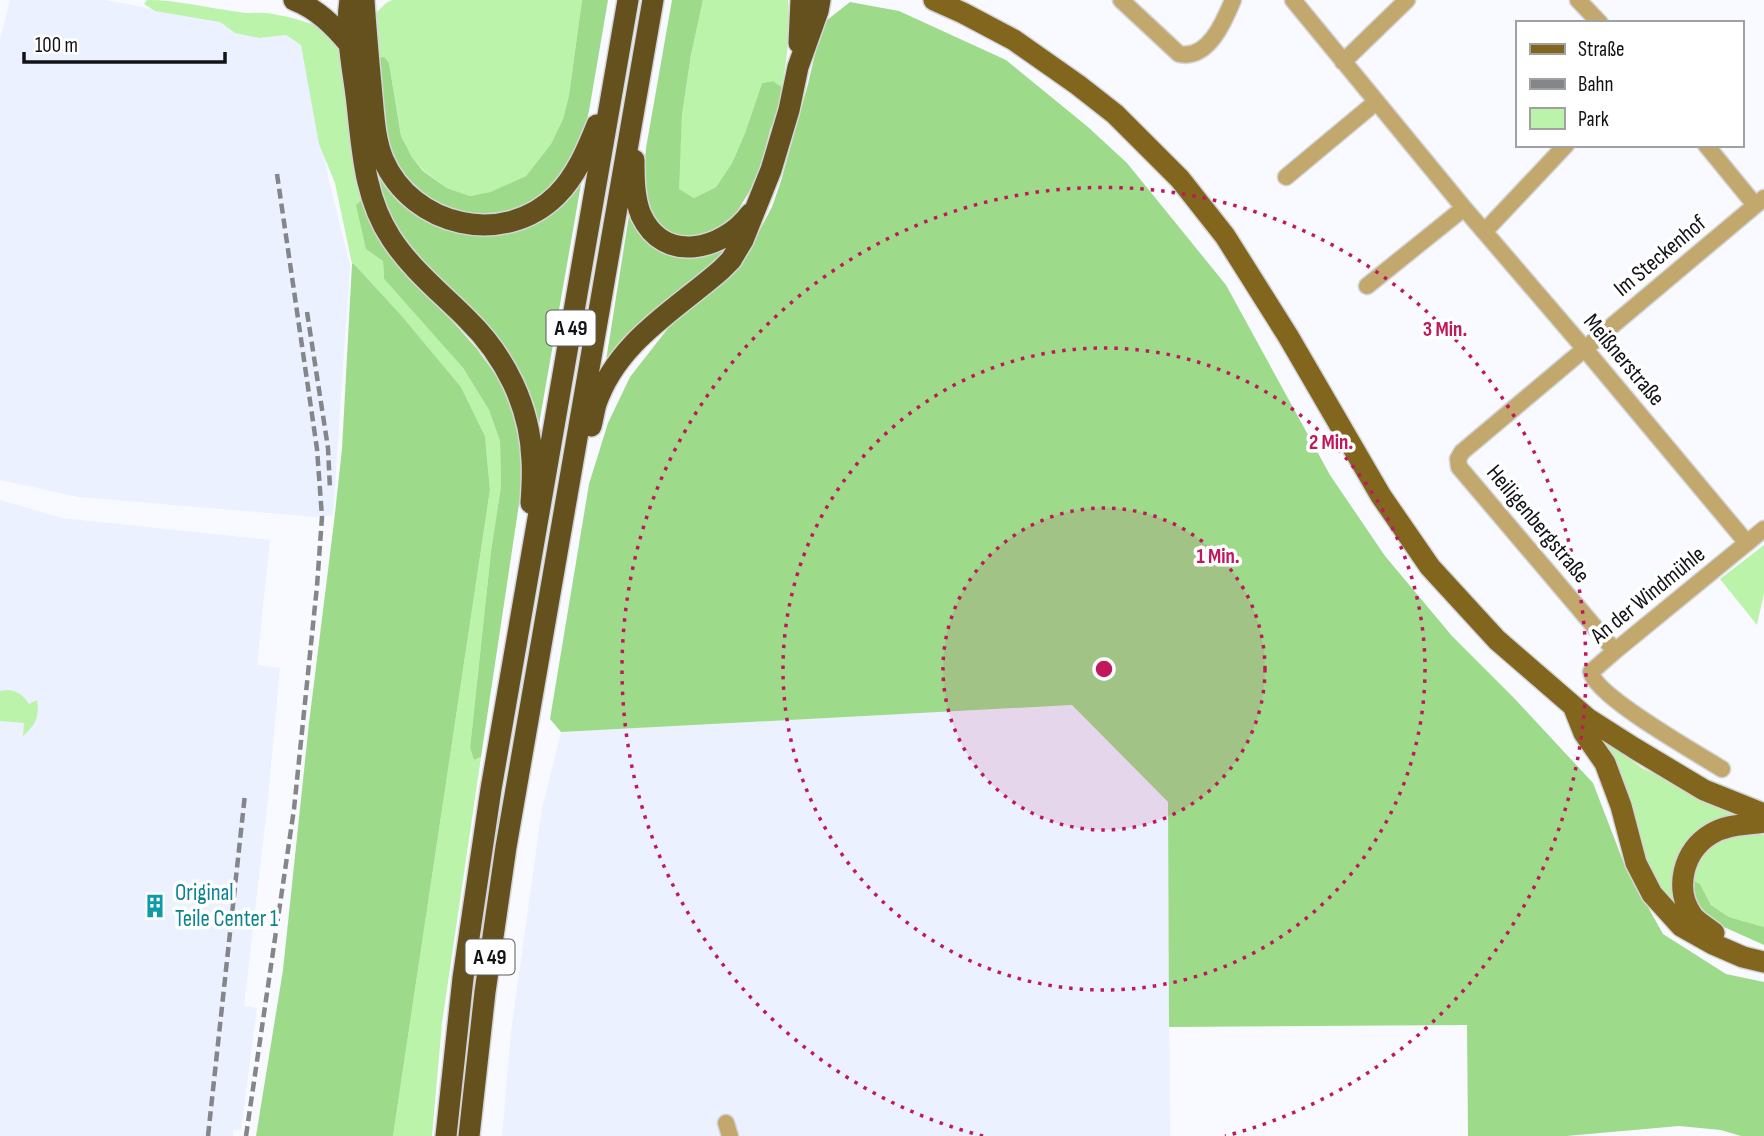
<svg xmlns="http://www.w3.org/2000/svg" width="1764" height="1136" font-family="'Sofia Sans Condensed',sans-serif">
	<style>
		.built { fill: #ebf1ff }
		.green { fill: #bbf3aa }
		.forest { fill: #9ddb8b }
		.lines { fill: none; stroke-linecap: round; stroke-linejoin: round }
		.minor-casing { stroke: #d3d5da; stroke-width: 19 }
		.major-casing { stroke: #d3d5da; stroke-width: 24 }
		.highway-casing { stroke: #d3d5da; stroke-width: 24 }
		.minor { stroke: #c2a86d; stroke-width: 16 }
		.major { stroke: #82661e; stroke-width: 21 }
		.highway { stroke: #65511d; stroke-width: 21 }
		.rail { stroke: #84868a; stroke-width: 4.5; stroke-dasharray: 10 5; stroke-linecap: butt }
		.ring { fill: none; stroke: #c2185b; stroke-width: 3.5; stroke-dasharray: 3.5 7 }
		.labels { text-anchor: middle; dominant-baseline: central; stroke-width: 7; stroke-linejoin: round; paint-order: stroke }
		.shield { fill: #fff; stroke: #595a5d; stroke-width: 2 }
		.shield-label { font-size: 21px; font-weight: bold; fill: #121317 }
		.street-label { font-size: 23px; fill: #121317; stroke: #fff }
		.culture-label { font-size: 23px; fill: #0d838f; stroke: #fff; text-anchor: start }
		.centre { fill: #c2185b; stroke: #fff; stroke-width: 3.5 }
		.ring-label { font-size: 21px; text-anchor: middle; font-weight: bold; fill: #c2185b; stroke: #fff; stroke-width: 7; stroke-linejoin: round; paint-order: stroke }
	</style>
	<rect width="100%" height="100%" fill="#f8faff"/>
	<path class="built" d="M10 0H106L220 22 235 33 259 38 286 35 301 45 329 181 350 265 333 515 316 517 78 497 0 480V40Z
		M0 500 62 518 270 540 257 665 280 668 268 799 244 1006 257 1008 241 1130H233V1136H0Z
		M1072 705 1168 802 1170 1136H502L511 1031 542 809 561 732Z"/>
	<path class="green" d="M147 0C178 0 208 8 239 12 248 14 258 12 267 13 285 16 321 23 333 37 337 41 340 51 342 57L383 261 384 279 463 368 489 410 500 441 501 486 491 551 470 748 474 760 481 757 442 1023 432 1136H393L490 490 485 436 461 387 401 315 354 264H352L335 183 319 144 301 45 286 35 259 38 235 33 220 22 155 11 144 4Z
		M392 0H582L569 95 563 119 551 144 526 176 490 192 470 196 447 188 424 171 412 157 401 136 389 63 376 58 375 14 386 3Z
		M703 0H788C791 29 787 58 782 87L773 81 762 83 745 133 732 163 716 187 694 198 678 189 682 115 691 55Z
		M1764 545V593L1757 625 1720 579Z
		M6 690C17 690 23 695 29 704L37 700C40 716 35 726 23 736L24 723 0 721V691Z
		M1595 734 1642 768 1716 804 1742 815 1713 820 1693 833 1676 862 1674 894 1689 921 1656 890Z
		M1746 832 1764 835V927L1729 917 1711 905 1700 884 1689 878 1691 869 1715 839Z"/>
	<path class="forest" d="M582 0H608L589 111 579 154 566 176 526 206 494 215H471L448 208 423 195 409 183 383 140 376 58 384 57 389 63 401 136 412 157 423 171 447 188 470 196 490 192 526 176 551 144 563 119 569 95Z
		M672 0H703L691 55 682 115 679 189 694 198 716 187 732 163 745 133 762 83 773 81 782 87 779 109 770 130 761 166 749 192 732 220 716 233 682 240 659 226 647 209 643 186 646 148Z
		M850 2 899 11 1006 60 1088 127 1127 163 1226 285 1330 475 1385 556 1452 636 1514 698 1593 783 1625 866 1663 934 1726 974 1764 982V1136H1741L1721 1130 1679 1126 1566 1136H1468L1467 1025 1169 1027 1168 802 1072 705 561 732 550 719 589 484 608 423 630 377 669 327 718 286 748 252 772 207 781 181 808 84 822 24Z
		M367 131 387 180 490 231 583 173 538 430 436 280 385 215Z
		M363 199 408 271 477 349 511 396 526 441 522 484 481 757 474 760 470 748 491 551 501 486 500 441 489 410 463 368 384 279 383 261 366 249 356 205Z
		M630 209 651 239 727 243 729 251 605 367Z
		M352 264H354L401 315 461 387 485 436 490 490 393 1136H256L283 970 309 723 334 522 342 449Z
		M1689 878 1700 884 1711 905 1729 917 1764 927V945L1706 919 1690 897Z"/>
	<g class="lines">
		<g class="minor-casing">
			<path id="minor" d="M1121 0 1179 54C1208 60 1224 22 1233 0
				M1293 0 1464 208 1584 348 1747 543
				M1578 0 1600 23
				M1343 62 1407 0
				M1706 145 1755 205
				M1286 177 1376 102
				M1485 231 1566 145
				M1367 286 1464 208
				M1615 651 1459 467 1458 459 1462 452 1764 198
				M1722 769C1697 753 1596 697 1591 672L1615 651 1764 529
				M726 1123 730 1136"/>
		</g>
		<g class="major-casing">
			<path id="major" d="M934 0 963 13 1014 40 1078 85 1115 114 1180 179 1225 236 1288 336 1381 496 1430 567 1497 640 1587 718 1634 748 1704 790 1764 814
				M1574 708 1584 733 1605 763 1621 806 1636 863 1652 894 1681 926 1713 944 1743 957 1764 962
				M1714 933C1707 927 1697 922 1692 915 1674 889 1683 851 1711 834 1727 824 1746 825 1764 822"/>
		</g>
		<g class="highway-casing">
			<path id="highway" d="M294 0C317 9 333 25 349 44
				M350 0C345 31 352 64 356 95 362 144 363 196 391 238 411 269 441 293 467 319 505 356 530 406 532 460 533 474 532 489 531 503
				M364 0C366 32 369 64 372 96 374 118 375 139 383 159 412 227 504 248 557 195 576 176 587 150 597 125
				M799 43 801 0
				M634 160C634 178 634 198 641 215 664 265 723 250 750 214
				M591 426C593 419 594 411 596 404 617 342 674 311 721 270L731 260 743 240 771 170 789 110 798 67 818 11 820 0
				M446 1136 463 978 491 789 628 0
				M469 1136 485 992 506 847 653 0"/>
		</g>
		<use href="#minor" class="minor"/>
		<use href="#major" class="major"/>
		<use href="#highway" class="highway"/>
		<path class="rail" d="M307 312 328 448 330 489
			M208 1136 245 794
			M246 1136 294 809 317 586 322 517 317 449 277 174"/>
	</g>
	<circle cx="1104" cy="669" r="161" fill="#c2185b" fill-opacity=".12"/>
	<g class="ring">
		<circle cx="1104" cy="669" r="161"/>
		<circle cx="1104" cy="669" r="321"/>
		<path d="M983 1136A482 482 0 1 1 1225 1136"/>
	</g>
	<defs>
		<g id="building-bare" transform="scale(1.89)"><path d="M-4-6H4V6H1V3H-1V6H-4ZM-2.5-4.3h1.7v1.8h-1.7ZM.8-4.3h1.7v1.8H.8ZM-2.5-1h1.7V.8h-1.7ZM.8-1h1.7V.8H.8Z" fill="#0f9aa8" stroke="#fff" stroke-width="2.5" paint-order="stroke"/></g>
	</defs>
	<g fill-rule="evenodd">
		<use href="#building-bare" x="155" y="906"/>
	</g>
	<g class="labels">
		<g class="shield">
			<rect x="546.5" y="310.5" width="49" height="35" rx="5"/>
			<rect x="465.5" y="939.5" width="49" height="35" rx="5"/>
		</g>
		<g class="shield-label">
			<text x="571" y="328">A 49</text>
			<text x="490" y="957">A 49</text>
		</g>
		<g class="street-label">
			<text transform="translate(1660 256) rotate(-40)">Im Steckenhof</text>
			<text transform="translate(1624 360) rotate(50)">Meißnerstraße</text>
			<text transform="translate(1538 524) rotate(50)">Heiligenbergstraße</text>
			<text transform="translate(1648 595) rotate(-39)">An der Windmühle</text>
		</g>
		<g class="culture-label">
			<text x="175" y="893">Original<tspan x="175" dy="26">Teile Center 1</tspan></text>
		</g>
	</g>
	<circle cx="1104" cy="669" r="10" class="centre"/>
	<g class="ring-label">
		<text x="1445" y="336">3 Min.</text>
		<text x="1331" y="449">2 Min.</text>
		<text x="1218" y="563">1 Min.</text>
	</g>
	<rect x="1516" y="21" width="228" height="126" fill="#ffffff" stroke="#a0a1a2" stroke-width="2"/>
	<rect x="1530" y="44" width="35" height="10" fill="#82661e" stroke="#a0a1a2" stroke-width="2"/>
	<text x="1578" y="56" font-size="21" fill="#121317">Straße</text>
	<rect x="1530" y="79" width="35" height="10" fill="#84868a" stroke="#a0a1a2" stroke-width="2"/>
	<text x="1578" y="91" font-size="21" fill="#121317">Bahn</text>
	<rect x="1530" y="108" width="35" height="21" fill="#bbf3aa" stroke="#a0a1a2" stroke-width="2"/>
	<text x="1578" y="126" font-size="21" fill="#121317">Park</text>
	<path d="M24 52v10h201v-10" fill="none" stroke="#121317" stroke-width="3.5"/>
	<text x="35" y="52" font-size="21" fill="#121317" stroke="#ffffff" stroke-width="5" paint-order="stroke">100 m</text>
</svg>
